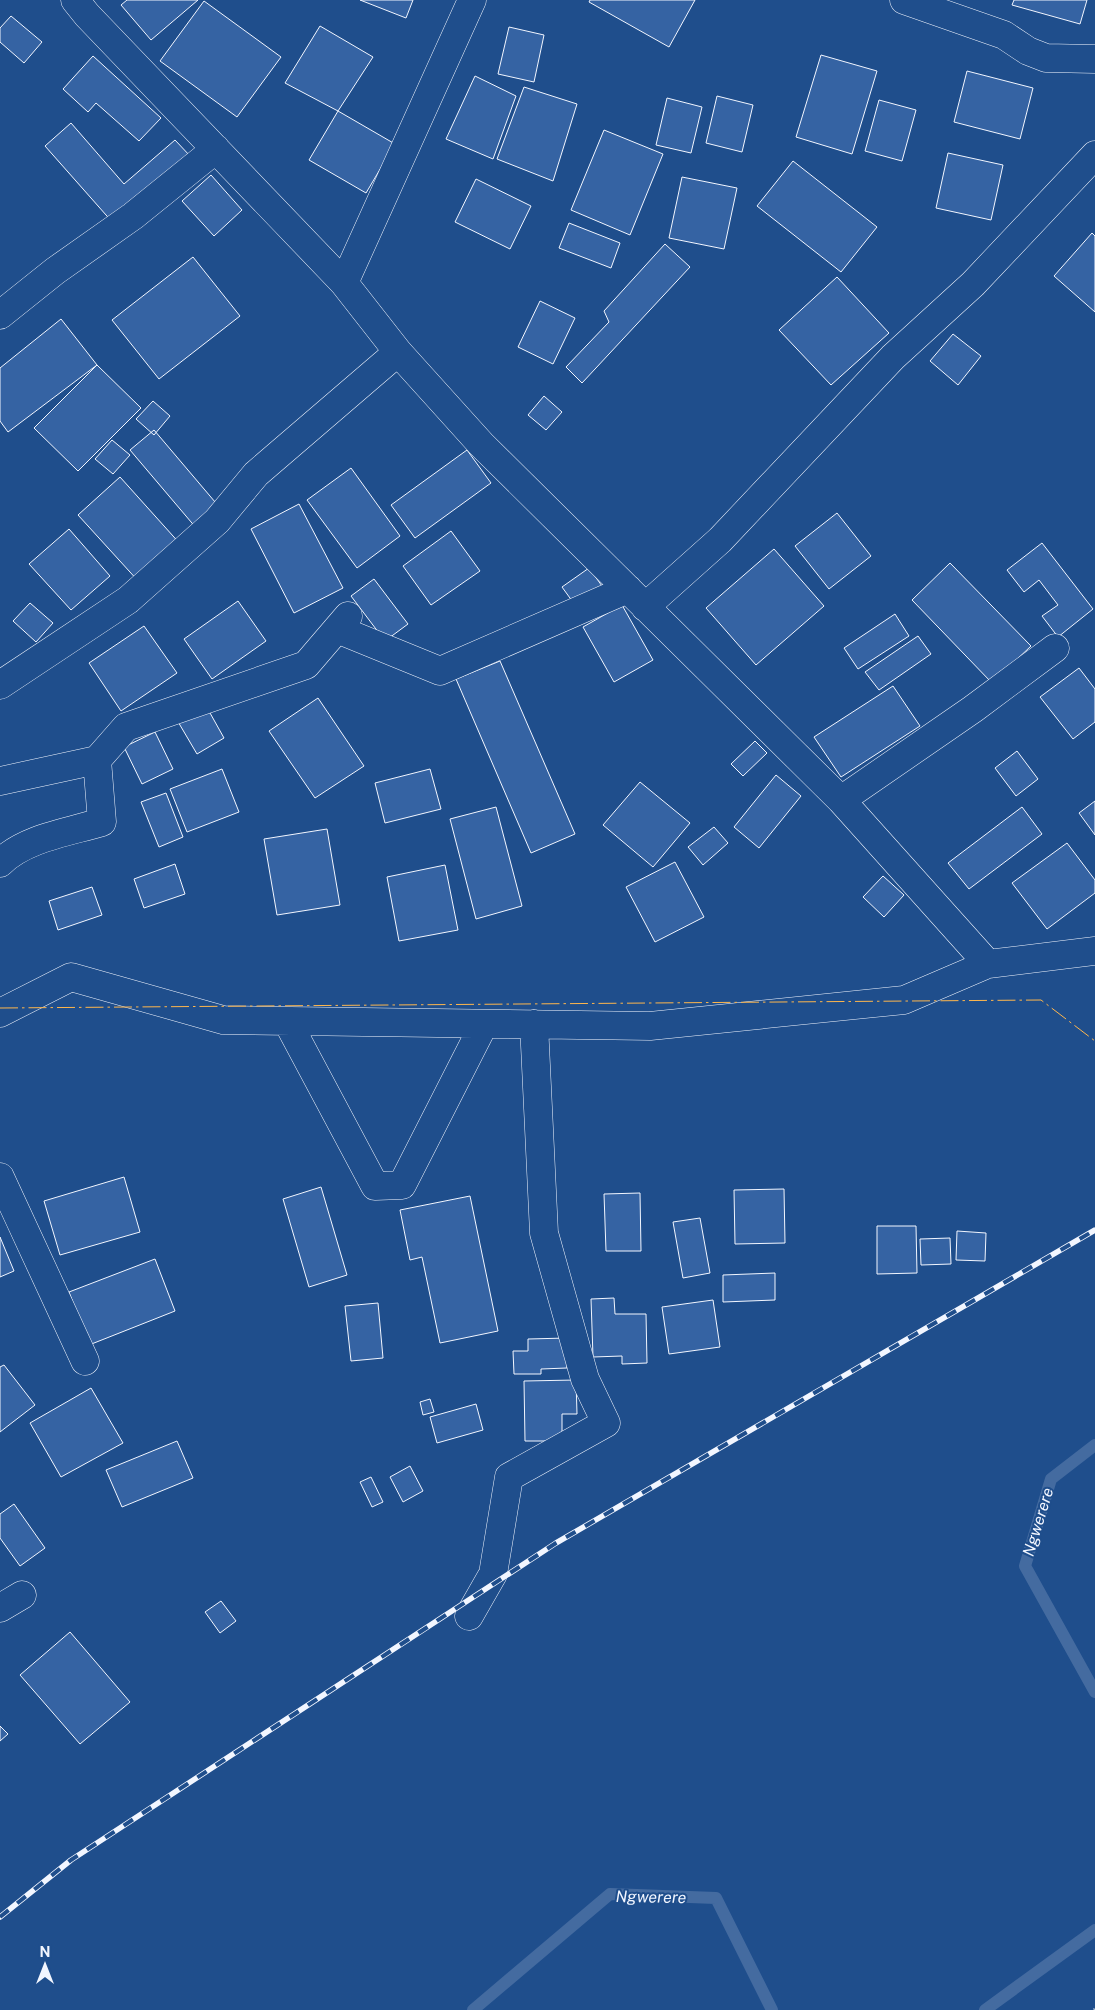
<svg xmlns="http://www.w3.org/2000/svg" width="1095" height="2010" font-family="'Public Sans',sans-serif">
	<style>
		.lines { fill: none; stroke-linecap: round; stroke-linejoin: round }
		.stream { stroke: #446ba0; stroke-width: 12 }
		.building { fill: #3563a3; stroke: #f2f6ff }
		.minor-casing { stroke: #f2f6ff; stroke-width: 29 }
		.path { stroke: #b3c4dc; stroke-width: 3; stroke-dasharray: 4 2.5; stroke-linecap: butt }
		.minor { stroke: #1f4e8c; stroke-width: 28 }
		.rail-casing { stroke: #f2f6ff; stroke-width: 5.5 }
		.rail { stroke: #1f4e8c; stroke-width: 4; stroke-dasharray: 11; stroke-linecap: butt }
		.power { stroke: #ffb74d; stroke-width: 1; stroke-dasharray: 18 4 2.5 4; stroke-linecap: butt }
		.labels { text-anchor: middle; dominant-baseline: central; stroke-width: 4; stroke-linejoin: round; paint-order: stroke }
		.water-label { font-size: 16px; font-style: italic; fill: #f2f6ff; stroke: #1f4e8c }
	</style>
	<rect width="100%" height="100%" fill="#1f4e8c"/>
	<g class="lines">
		<path class="stream" d="M1095 1445 1051 1479 1025 1566 1095 1692
			M473 2010 610 1894 716 1898 772 2010
			M985 2010 1095 1930"/>
	</g>
	<path class="building" d="M127 0H198L151 40 121 5Z
		M360 0H413L406 18Z
		M590 0H695L669 47 589 2Z
		M1014 0H1087L1080 24 1012 5Z
		M204 1 281 57 237 117 160 61Z
		M11 16 42 42 24 63 0 42V28Z
		M320 26 373 57 338 111 285 83Z
		M509 27 544 35 534 82 498 74Z
		M821 55 877 71 852 154 796 137Z
		M93 56 161 118 139 141 96 103 88 112 63 89Z
		M967 71 1033 88 1020 139 954 122Z
		M475 76 516 96 493 159 446 139Z
		M524 87 577 104 553 181 497 159Z
		M717 96 753 105 742 152 706 143Z
		M667 98 702 107 691 153 656 145Z
		M879 100 916 110 902 161 865 151Z
		M338 111 395 144 366 193 309 160Z
		M71 123 124 184 175 140 191 157 114 224 45 146Z
		M604 130 663 154 630 235 571 210Z
		M948 153 1003 165 991 220 936 208Z
		M793 161 877 227 841 272 757 206Z
		M211 175 242 210 214 236 182 201Z
		M682 177 737 188 724 249 669 238Z
		M476 179 531 206 510 249 455 222Z
		M569 223 620 243 611 268 559 248Z
		M1092 233 1095 236V312L1054 276Z
		M665 244 690 267 582 383 566 367 609 322 604 311Z
		M193 257 240 316 159 379 112 320Z
		M837 277 889 333 831 385 779 330Z
		M540 301 575 318 553 364 518 347Z
		M61 319 97 365 8 432 0 421V368Z
		M953 334 981 356 958 385 930 361Z
		M97 365 141 408 78 471 34 428Z
		M544 396 562 412 546 430 528 415Z
		M153 401 170 416 154 435 136 419Z
		M154 430 221 509 197 529 130 450Z
		M112 440 130 455 113 474 95 459Z
		M467 450 491 483 415 538 391 505Z
		M351 468 400 536 357 568 307 500Z
		M120 477 182 546 140 583 78 515Z
		M299 504 343 588 294 613 251 529Z
		M837 513 871 556 829 589 795 546Z
		M69 529 110 576 71 610 29 564Z
		M451 531 480 571 431 605 403 566Z
		M1042 543 1093 609 1058 637 1042 616 1058 605 1039 580 1024 592 1007 570Z
		M774 549 824 606 756 665 706 608Z
		M950 563 1031 646 992 683 912 600Z
		M589 568 602 586 575 605 562 587Z
		M374 579 408 624 385 641 351 596Z
		M238 601 266 641 212 679 184 639Z
		M30 603 53 623 36 642 13 621Z
		M622 605 653 660 614 682 583 627Z
		M895 614 909 636 858 669 844 648Z
		M144 626 177 673 121 711 89 663Z
		M918 636 931 654 879 690 865 672Z
		M500 661 575 834 531 853 456 679Z
		M1079 668 1095 689V722L1073 739 1040 697Z
		M893 686 920 726 841 777 814 737Z
		M318 698 364 766 315 798 269 731Z
		M205 704 224 738 197 754 177 720Z
		M155 732 173 769 142 784 124 747Z
		M755 741 767 753 743 776 731 764Z
		M1017 751 1038 779 1016 796 995 768Z
		M222 769 239 812 187 832 170 789Z
		M430 769 441 809 385 823 375 783Z
		M776 775 801 796 759 848 734 827Z
		M640 782 690 823 653 867 603 825Z
		M166 793 183 837 159 847 141 802Z
		M1095 801V835L1079 813Z
		M496 807 522 906 476 919 450 819Z
		M1022 807 1042 834 969 889 948 863Z
		M714 827 728 843 703 865 688 847Z
		M327 829 340 905 277 915 264 839Z
		M1067 843 1095 880V893L1047 929 1012 883Z
		M675 862 704 917 655 942 626 887Z
		M175 864 185 894 144 908 134 879Z
		M445 865 458 930 399 941 387 877Z
		M883 876 904 895 884 917 863 897Z
		M92 887 102 915 58 930 49 901Z
		M124 1177 140 1232 60 1255 44 1201Z
		M321 1187 347 1275 309 1287 283 1199Z
		M784 1189 785 1243 735 1244 734 1190Z
		M640 1193 641 1251H606L604 1194Z
		M470 1196 498 1331 440 1343 422 1257 410 1260 400 1210Z
		M700 1218 710 1273 683 1278 673 1222Z
		M877 1226H916L917 1273 877 1274Z
		M957 1231 986 1233 985 1261 956 1260Z
		M0 1237 14 1271 0 1277Z
		M950 1238 951 1264 921 1265 920 1239Z
		M155 1259 175 1311 89 1345 69 1292Z
		M775 1273V1300L723 1302V1275Z
		M614 1298 615 1314H646L647 1363 622 1364V1356L593 1357 591 1299Z
		M713 1300 720 1347 669 1354 662 1307Z
		M378 1303 383 1358 351 1361 345 1306Z
		M567 1338V1368L541 1369V1374H514L513 1351H528V1339Z
		M4 1365 35 1405 0 1432V1367Z
		M576 1380 577 1414H562V1441H525L524 1381Z
		M91 1388 123 1443 61 1477 30 1423Z
		M430 1399 434 1412 423 1415 420 1402Z
		M476 1404 483 1430 437 1443 430 1417Z
		M177 1441 193 1478 122 1507 106 1470Z
		M410 1466 423 1491 403 1502 390 1477Z
		M371 1477 383 1502 372 1507 360 1482Z
		M14 1504 45 1548 20 1566 0 1538V1514Z
		M221 1601 236 1621 220 1633 205 1612Z
		M70 1632 130 1702 80 1744 20 1675Z
		M0 1726 8 1734 0 1741Z"/>
	<g class="lines">
		<g class="minor-casing">
			<path id="minor" d="M75 0 87 15 344 283 398 352 481 444 841 800 988 964
				M904 0 1004 35 1028 51 1046 58 1095 59
				M344 283 472 0
				M0 315 55 271 133 216 216 149
				M645 607 720 540 893 357 973 284 1095 155
				M337 629 440 671 628 589
				M0 685 128 600 217 521 256 474 398 352
				M0 781 97 760
				M841 800 973 709 1055 648
				M0 863C25 838 69 832 102 822L97 760 126 727 306 665 348 616
				M0 1013 71 977 223 1020 650 1026 904 1000 988 964 1095 951
				M287 1021 375 1186 402 1185 484 1024
				M0 1177 85 1361
				M0 1608 22 1595
				M469 1616 493 1574 509 1477 606 1423 585 1379 544 1233 534 1024"/>
		</g>
		<path class="path" d="M1094 2010 1095 2009"/>
		<use href="#minor" class="minor"/>
		<g class="rail-casing">
			<path id="rail" d="M0 1917 71 1860 556 1543 1095 1230"/>
		</g>
		<use href="#rail" class="rail"/>
		<path class="power" d="M0 1008 1041 1000 1095 1041"/>
	</g>
	<g class="labels">
		<g class="water-label">
			<text transform="translate(1038 1522) rotate(-73)">Ngwerere</text>
			<text transform="translate(651 1897) rotate(1)">Ngwerere</text>
		</g>
	</g>
	<g transform="translate(45 1965)" stroke="#1f4e8c" stroke-width="4" paint-order="stroke">
	<path d="M0-4L9 19L0 12L-9 19Z" fill="#f2f6ff"/>
	<text y="-8" font-size="14" font-weight="bold" text-anchor="middle" fill="#f2f6ff">N</text>
	</g>
</svg>
